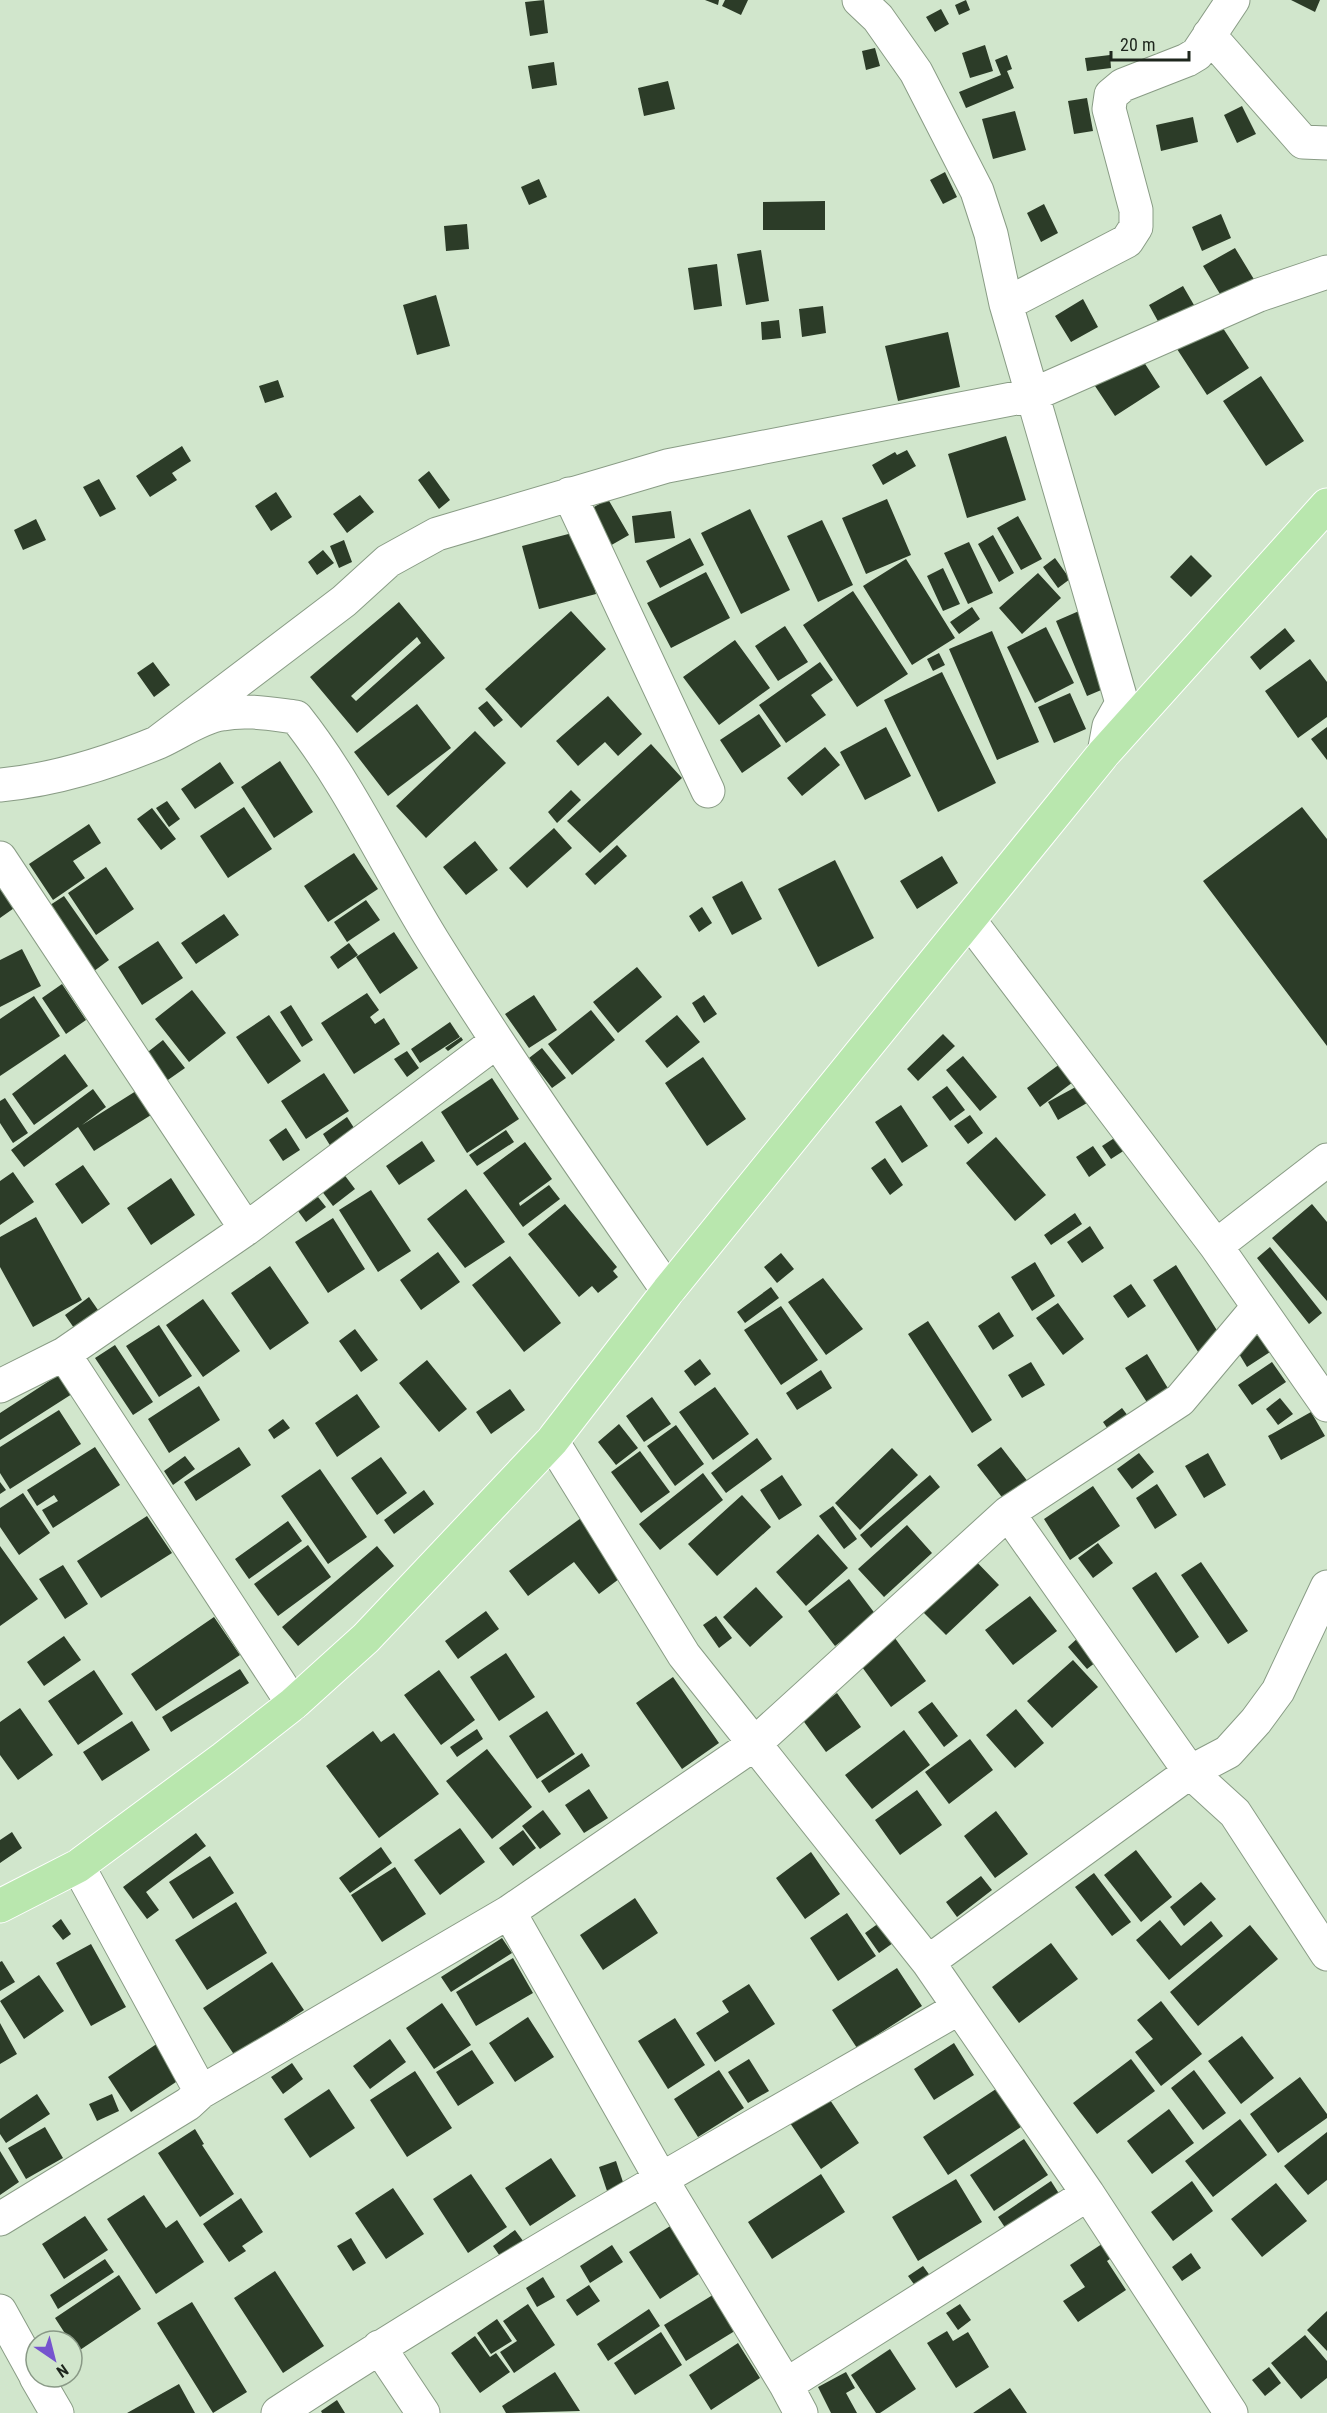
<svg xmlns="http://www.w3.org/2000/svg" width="1327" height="2413" font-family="'Roboto Condensed',sans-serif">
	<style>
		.building { fill: #2c3c28; fill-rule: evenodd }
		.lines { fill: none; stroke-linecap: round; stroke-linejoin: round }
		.minor-casing { stroke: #899c85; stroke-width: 35 }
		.major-casing { stroke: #fff; stroke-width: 35 }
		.minor { stroke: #fff; stroke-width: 33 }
		.major { stroke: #b9e7ae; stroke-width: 33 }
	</style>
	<rect width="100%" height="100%" fill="#d1e6cc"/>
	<path class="building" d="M544 0 548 33 530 36 525 2Z
		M705 0H719L718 5Z
		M725 0H748L741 15 722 6Z
		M966 0 970 10 959 15 955 5Z
		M1291 0H1320L1315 12Z
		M941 9 949 24 935 32 926 17Z
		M985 45 993 71 970 78 962 53Z
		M875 48 880 66 866 70 862 51Z
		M1007 55 1012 69 1007 71 1014 88 966 108 959 92 1001 75 995 60Z
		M1110 55 1111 68 1087 71 1085 58Z
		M554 62 557 85 532 89 528 66Z
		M668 81 675 109 644 116 638 88Z
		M1087 98 1093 131 1074 134 1068 101Z
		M1242 106 1256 134 1237 143 1224 115Z
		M1015 111 1026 150 993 159 982 119Z
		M1193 117 1198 142 1161 151 1156 125Z
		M945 172 957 197 943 204 930 180Z
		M539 179 547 197 529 205 521 187Z
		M825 201V230H763V202Z
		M1044 204 1058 233 1041 242 1027 213Z
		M1221 214 1231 238 1202 251 1192 227Z
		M467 224 469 249 446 251 444 226Z
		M1235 248 1255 281 1223 299 1203 266Z
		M761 250 769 301 746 305 737 254Z
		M717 264 722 306 694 310 688 268Z
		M1183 286 1194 305 1160 325 1149 305Z
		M436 295 450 346 417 355 403 305Z
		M1083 299 1098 327 1071 342 1055 316Z
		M823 306 826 333 802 337 799 309Z
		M779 320 781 338 762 340 761 322Z
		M1219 322 1249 368 1207 395 1177 349Z
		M948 332 960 387 898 401 885 346Z
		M1140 356 1160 387 1115 416 1095 386Z
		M1261 376 1304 441 1266 466 1223 401Z
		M278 380 284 397 265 403 259 386Z
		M1006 436 1026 500 967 518 948 454Z
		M182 446 191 461 172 473 177 480 150 497 136 476Z
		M907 450 916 466 883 485 872 465 895 452 897 455Z
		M429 471 450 500 439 509 418 480Z
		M99 479 116 509 100 517 83 487Z
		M276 492 292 517 271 531 255 506Z
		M360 495 374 512 347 533 333 514Z
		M608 499 629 535 608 547 587 511Z
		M887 499 911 555 866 574 842 518Z
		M750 509 790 590 741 614 701 533Z
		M671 511 675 538 635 543 632 516Z
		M1018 516 1042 559 1021 570 997 528Z
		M36 519 46 540 23 550 14 530Z
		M822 520 853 585 818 602 787 536Z
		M580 531 596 594 539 609 522 546Z
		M993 535 1014 573 999 582 978 544Z
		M690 538 704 565 660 588 646 561Z
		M344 540 352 562 339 568 330 546Z
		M969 542 993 593 968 604 944 553Z
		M323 550 334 563 317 575 308 562Z
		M1191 555 1212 576 1191 597 1170 577Z
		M1055 558 1070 579 1058 588 1043 567Z
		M906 559 955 638 912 665 863 586Z
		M943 568 960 604 943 611 927 576Z
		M706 572 730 618 671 648 647 603Z
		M1038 573 1061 598 1022 634 999 608Z
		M853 591 908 674 857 707 803 625Z
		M399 602 445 658 357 733 310 677ZM417 637 421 643 356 701 351 696Z
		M972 607 980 619 959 634 950 622Z
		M571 611 606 649 521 728 485 689Z
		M1079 611 1106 688 1087 696 1056 621Z
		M785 626 808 662 778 681 755 646Z
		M1046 627 1074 683 1035 703 1007 647Z
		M1285 628 1295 641 1260 670 1250 657Z
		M992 631 1039 742 997 760 949 649Z
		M735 640 770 688 719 725 683 677Z
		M939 653 945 665 933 671 927 659Z
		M1310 659 1327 682V717L1298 738 1265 691Z
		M153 662 170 685 154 697 137 673Z
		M820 662 833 680 811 695 826 715 786 743 759 705Z
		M942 672 996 783 938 812 884 700Z
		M1070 693 1086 729 1054 743 1038 707Z
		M608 696 642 734 618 756 605 742 578 766 556 741Z
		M487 701 503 720 494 727 478 708Z
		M417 704 451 748 388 796 354 752Z
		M759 714 781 746 742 773 720 740Z
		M886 727 911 776 865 800 840 752Z
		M1327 727V760L1311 739Z
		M475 731 506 763 426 838 396 806Z
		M651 744 682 778 600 853 567 821Z
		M825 747 840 765 802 796 787 778Z
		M280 761 313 812 274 838 241 787Z
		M220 762 234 783 195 809 181 789Z
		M571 790 581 800 557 823 548 812Z
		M167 801 180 819 169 827 156 808Z
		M244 807 272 849 228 878 200 836Z
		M1302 807 1327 839V1046L1203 881Z
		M152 808 176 839 161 850 137 819Z
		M89 824 101 843 73 861 85 878 53 900 29 864Z
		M554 828 572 848 527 888 509 868Z
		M475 841 498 870 466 895 443 867Z
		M617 845 627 856 595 885 585 874Z
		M354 853 378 889 328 922 304 886Z
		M942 856 958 883 917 909 900 881Z
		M835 860 874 938 818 967 778 889Z
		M106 867 134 909 96 935 68 893Z
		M742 881 762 919 732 935 712 897Z
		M0 883 17 906 0 918Z
		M64 896 109 960 90 974 44 909Z
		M366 900 380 920 347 942 334 922Z
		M702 907 712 923 699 932 689 916Z
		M224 914 239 935 196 964 181 943Z
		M394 932 418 968 380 994 356 957Z
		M158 941 183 978 142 1005 118 967Z
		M349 943 358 955 338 969 330 957Z
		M22 949 41 986 0 1007V960Z
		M637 967 662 997 618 1033 593 1002Z
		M62 984 86 1020 66 1034 42 998Z
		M192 990 226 1033 189 1062 155 1019Z
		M367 993 379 1010 370 1017 375 1024 384 1018 400 1044 354 1074 321 1023Z
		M534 995 557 1030 529 1048 505 1014Z
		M704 995 717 1014 704 1023 692 1003Z
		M34 996 60 1036 0 1076V1019Z
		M291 1005 313 1040 302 1047 280 1012Z
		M591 1010 615 1040 572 1075 548 1044Z
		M269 1015 301 1061 268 1084 236 1037Z
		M677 1015 700 1042 667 1068 645 1041Z
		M450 1022 460 1037 420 1063 411 1049Z
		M943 1034 955 1046 918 1081 907 1069Z
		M461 1037 463 1040 448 1051 445 1048Z
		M163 1040 185 1068 165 1082 144 1055Z
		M542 1048 566 1078 552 1088 529 1058Z
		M407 1051 419 1068 407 1077 394 1059Z
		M65 1054 88 1086 34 1125 12 1094Z
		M963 1056 997 1097 980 1111 946 1070Z
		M703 1057 746 1119 707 1146 665 1083Z
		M1064 1061 1077 1079 1040 1107 1027 1088Z
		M324 1073 349 1111 306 1139 281 1101Z
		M492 1078 519 1119 467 1153 441 1112Z
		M1083 1083 1092 1100 1058 1120 1048 1102Z
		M947 1086 965 1110 950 1121 932 1097Z
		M93 1089 106 1107 82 1125 136 1091 151 1115 94 1151 78 1127 24 1167 11 1150Z
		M5 1098 28 1133 13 1143 0 1123V1101Z
		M901 1105 928 1146 902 1163 875 1122Z
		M970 1115 983 1133 968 1144 954 1126Z
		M347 1117 356 1131 331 1147 323 1134Z
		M286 1128 300 1150 283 1161 269 1140Z
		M506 1130 514 1142 477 1166 469 1155Z
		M1119 1135 1128 1148 1111 1159 1102 1146Z
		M996 1137 1046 1195 1015 1221 966 1163Z
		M422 1141 435 1161 399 1185 386 1166Z
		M525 1142 552 1179 519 1203 520 1206 549 1185 560 1199 523 1227 483 1173Z
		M1093 1146 1106 1165 1089 1177 1076 1157Z
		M885 1158 903 1185 890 1195 871 1168Z
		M83 1165 110 1204 82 1224 55 1184Z
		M13 1172 34 1202 0 1225V1181Z
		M343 1173 355 1189 333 1206 321 1190Z
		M171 1178 195 1215 151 1245 127 1208Z
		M466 1189 505 1242 465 1268 427 1219Z
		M371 1190 411 1251 378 1272 339 1210Z
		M318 1197 326 1207 306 1222 298 1211Z
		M565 1204 617 1267 613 1271 618 1277 598 1293 592 1286 579 1297 528 1234Z
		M1312 1204 1327 1222V1301L1272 1238Z
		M1075 1213 1082 1224 1051 1245 1044 1235Z
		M36 1217 82 1300 33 1327 0 1267V1237Z
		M333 1218 365 1269 328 1293 295 1242Z
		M1090 1226 1104 1248 1082 1263 1067 1242Z
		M1270 1247 1322 1313 1309 1324 1257 1258Z
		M438 1252 460 1282 421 1310 400 1280Z
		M781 1253 794 1269 777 1283 764 1267Z
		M510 1256 561 1323 524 1352 472 1285Z
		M1035 1262 1055 1296 1032 1311 1011 1277Z
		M1176 1265 1223 1340 1200 1355 1153 1280Z
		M270 1266 309 1323 270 1350 231 1293Z
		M823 1278 863 1329 826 1355 788 1302Z
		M1131 1284 1146 1306 1128 1318 1113 1296Z
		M771 1287 779 1298 745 1323 737 1312Z
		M89 1297 98 1310 74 1328 65 1315Z
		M203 1299 240 1351 203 1377 166 1325Z
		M1058 1303 1084 1339 1063 1355 1036 1318Z
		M781 1306 818 1360 781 1385 744 1330Z
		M999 1312 1014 1336 993 1350 978 1326Z
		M928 1321 992 1420 972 1433 908 1334Z
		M159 1325 192 1376 159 1397 126 1346Z
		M1263 1325 1278 1347 1247 1367 1233 1344Z
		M355 1329 378 1360 361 1372 339 1341Z
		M115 1345 153 1402 133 1415 95 1358Z
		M1147 1354 1169 1390 1148 1404 1125 1368Z
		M700 1359 711 1374 695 1386 684 1371Z
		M427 1360 467 1409 439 1432 399 1383Z
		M1031 1362 1045 1385 1022 1398 1008 1375Z
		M1272 1362 1286 1382 1252 1405 1238 1385Z
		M821 1370 832 1388 797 1410 786 1393Z
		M60 1374 72 1394 0 1440V1413Z
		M199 1386 220 1420 169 1453 148 1419Z
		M715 1387 749 1434 713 1460 679 1412Z
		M510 1389 525 1410 491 1434 476 1412Z
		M357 1394 380 1427 337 1457 315 1423Z
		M652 1397 671 1424 644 1442 626 1416Z
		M1280 1398 1293 1414 1278 1425 1266 1409Z
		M1122 1408 1134 1424 1114 1438 1103 1422Z
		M59 1410 81 1444 10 1489 0 1473V1447Z
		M1311 1412 1325 1436 1281 1460 1268 1436Z
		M283 1419 290 1428 274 1439 268 1430Z
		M619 1424 638 1448 616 1465 598 1442Z
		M676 1425 704 1464 675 1486 647 1446Z
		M757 1438 772 1459 726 1493 711 1473Z
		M95 1447 120 1485 53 1528 42 1510 58 1501 54 1495 37 1506 27 1490Z
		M239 1447 251 1465 196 1501 184 1482Z
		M1001 1447 1032 1487 1008 1505 977 1465Z
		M892 1448 918 1475 860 1530 835 1503Z
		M640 1451 670 1492 641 1513 611 1472Z
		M1139 1453 1154 1472 1132 1489 1117 1469Z
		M1208 1453 1226 1485 1204 1498 1185 1466Z
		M185 1456 195 1469 173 1485 164 1471Z
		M381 1457 407 1493 377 1515 351 1478Z
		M320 1469 367 1537 328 1564 281 1496Z
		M703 1473 723 1500 660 1550 639 1524Z
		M782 1475 802 1505 779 1520 760 1490Z
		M930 1475 940 1487 871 1548 860 1535Z
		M0 1482 6 1490 0 1494Z
		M1157 1484 1177 1515 1155 1529 1136 1498Z
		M1093 1486 1120 1526 1070 1560 1044 1519Z
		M424 1490 434 1504 394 1534 384 1520Z
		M23 1493 50 1533 19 1555 0 1527V1508Z
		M742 1495 771 1527 717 1576 688 1544Z
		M833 1506 857 1539 844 1549 819 1516Z
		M147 1516 172 1553 101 1598 77 1561Z
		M581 1518 623 1576 599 1594 574 1562 528 1596 509 1571Z
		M288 1521 302 1541 249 1579 235 1559Z
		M907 1525 932 1553 884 1597 858 1569Z
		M818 1534 848 1568 806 1606 776 1572Z
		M1098 1543 1113 1563 1093 1578 1078 1558Z
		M308 1545 331 1577 278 1616 254 1584Z
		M0 1546 38 1599 0 1626Z
		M377 1546 394 1566 298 1646 282 1627Z
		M969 1554 999 1585 946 1635 916 1605Z
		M1201 1562 1248 1631 1228 1644 1181 1575Z
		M63 1565 88 1604 65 1619 39 1579Z
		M1156 1572 1199 1637 1176 1653 1132 1588Z
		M849 1579 876 1615 835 1646 808 1611Z
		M756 1587 783 1617 750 1647 723 1617Z
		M1030 1596 1057 1631 1013 1665 985 1630Z
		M486 1611 499 1629 458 1659 445 1641Z
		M716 1616 732 1638 719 1648 703 1625Z
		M214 1617 240 1655 156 1711 131 1674Z
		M892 1634 926 1681 891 1707 857 1660Z
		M64 1636 81 1660 44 1686 27 1662Z
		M1080 1636 1100 1659 1087 1669 1068 1647Z
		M506 1653 535 1697 499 1721 470 1677Z
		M1073 1660 1098 1687 1052 1728 1027 1701Z
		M240 1669 249 1683 171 1732 162 1717Z
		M94 1670 123 1714 78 1745 48 1701Z
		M439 1670 475 1720 441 1745 404 1695Z
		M673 1677 719 1743 682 1769 636 1703Z
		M837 1693 861 1727 826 1752 802 1719Z
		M932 1702 958 1736 944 1747 918 1712Z
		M20 1708 53 1755 18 1780 0 1755V1722Z
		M1016 1709 1044 1743 1015 1768 986 1735Z
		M547 1711 575 1754 537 1779 509 1736Z
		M132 1721 150 1750 102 1781 83 1752Z
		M477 1729 483 1739 457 1757 450 1747Z
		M904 1730 930 1765 872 1809 845 1775Z
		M373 1731 381 1742 394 1733 439 1794 379 1838 326 1766Z
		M970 1739 993 1770 949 1804 925 1772Z
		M487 1749 532 1807 492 1839 446 1781Z
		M582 1753 590 1766 549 1793 541 1781Z
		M589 1789 608 1818 584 1833 565 1805Z
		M917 1790 942 1825 900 1855 875 1820Z
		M543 1810 561 1834 540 1849 522 1826Z
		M996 1811 1028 1854 995 1878 964 1836Z
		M460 1828 485 1862 440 1895 414 1860Z
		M523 1830 536 1848 513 1866 499 1848Z
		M12 1832 22 1848 0 1863V1840Z
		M196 1833 206 1846 146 1892 159 1910 147 1919 123 1887Z
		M381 1847 392 1863 350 1893 339 1878Z
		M1136 1850 1172 1897 1141 1922 1104 1875Z
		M811 1852 840 1894 805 1919 776 1878Z
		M210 1856 234 1893 193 1919 169 1882Z
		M395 1867 426 1914 382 1942 351 1895Z
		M1094 1873 1131 1922 1112 1936 1075 1887Z
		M981 1876 992 1890 957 1917 946 1902Z
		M1201 1882 1216 1899 1184 1926 1170 1907Z
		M635 1898 658 1933 603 1970 580 1935Z
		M236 1902 267 1953 207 1990 175 1940Z
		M847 1913 876 1956 838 1981 810 1938Z
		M61 1919 71 1934 63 1940 52 1926Z
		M1160 1920 1181 1946 1211 1921 1223 1936 1169 1980 1136 1940Z
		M879 1923 893 1943 879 1953 865 1933Z
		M1250 1925 1278 1959 1198 2026 1170 1992Z
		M502 1938 512 1953 451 1992 441 1977Z
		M1051 1943 1078 1979 1019 2023 992 1987Z
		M91 1944 126 2007 91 2026 56 1963Z
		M513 1958 533 1993 476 2026 456 1992Z
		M2 1961 15 1982 0 1991V1962Z
		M272 1962 304 2010 235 2056 203 2008Z
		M897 1968 922 2006 857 2048 832 2010Z
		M39 1975 64 2011 24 2039 0 2001Z
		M749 1984 775 2024 715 2062 696 2033 729 2012 722 2001Z
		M1161 2001 1202 2054 1161 2086 1135 2052 1153 2039 1137 2020Z
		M442 2003 471 2045 434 2069 406 2028Z
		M528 2017 554 2057 515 2082 489 2043Z
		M675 2018 705 2065 668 2089 638 2041Z
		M0 2023 17 2054 0 2064Z
		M1242 2036 1274 2078 1241 2104 1208 2061Z
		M390 2039 406 2062 370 2089 353 2066Z
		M158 2043 182 2078 131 2112 108 2077Z
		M954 2043 974 2075 934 2100 914 2069Z
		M472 2050 494 2083 458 2106 436 2072Z
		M749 2059 769 2091 748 2103 728 2072Z
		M1131 2059 1155 2091 1097 2134 1073 2103Z
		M292 2063 303 2079 283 2094 271 2077Z
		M719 2070 744 2108 698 2137 674 2099Z
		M1194 2070 1226 2113 1203 2130 1171 2088Z
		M415 2071 452 2128 407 2157 370 2100Z
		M1300 2077 1327 2114V2118L1278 2153 1250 2114Z
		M329 2089 355 2128 310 2158 284 2119Z
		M996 2089 1021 2127 948 2175 923 2137Z
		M37 2094 50 2114 6 2143 0 2134V2119Z
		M112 2094 119 2111 97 2121 89 2104Z
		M826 2094 859 2143 821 2169 788 2120Z
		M1169 2109 1194 2143 1152 2174 1127 2141Z
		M1240 2119 1267 2155 1213 2197 1185 2161Z
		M45 2127 63 2158 26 2179 8 2148Z
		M195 2129 204 2144 202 2145 234 2194 200 2217 158 2153Z
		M1327 2132V2180L1308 2195 1284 2166Z
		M1024 2139 1048 2175 994 2211 970 2175Z
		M0 2151 19 2182 0 2195Z
		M551 2158 576 2196 530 2226 505 2188Z
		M616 2161 624 2185 607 2191 599 2167Z
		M471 2174 507 2227 468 2253 433 2199Z
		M821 2174 845 2212 772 2259 748 2222Z
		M956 2179 982 2222 918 2261 892 2217Z
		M1051 2181 1065 2203 1012 2238 998 2217Z
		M1192 2181 1213 2211 1173 2241 1151 2212Z
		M1276 2183 1307 2221 1262 2257 1231 2219Z
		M393 2188 424 2234 386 2259 355 2213Z
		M144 2195 166 2228 177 2220 204 2262 156 2294 107 2219Z
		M241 2198 263 2232 242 2246 246 2251 229 2262 203 2224Z
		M85 2216 108 2250 64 2279 42 2244Z
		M675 2223 705 2270 660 2299 629 2252Z
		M515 2230 529 2249 506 2265 493 2246Z
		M351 2238 366 2263 353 2271 337 2246Z
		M1111 2238 1120 2252 1107 2261 1126 2290 1078 2322 1063 2301 1085 2287 1070 2265Z
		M612 2245 623 2262 590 2283 580 2266Z
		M1191 2253 1201 2268 1182 2281 1172 2267Z
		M105 2259 114 2272 58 2309 50 2295Z
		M923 2266 931 2277 916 2287 908 2276Z
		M275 2271 324 2346 283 2373 234 2298Z
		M119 2275 141 2309 77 2352 55 2318Z
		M543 2277 555 2297 537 2307 526 2288Z
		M589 2285 600 2301 577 2316 566 2300Z
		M716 2293 738 2329 686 2361 664 2325Z
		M192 2302 247 2392 213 2413 157 2323Z
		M528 2304 555 2345 514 2373 500 2352 517 2341 503 2321Z
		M960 2304 971 2320 958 2330 946 2313Z
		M649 2309 660 2326 608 2361 597 2344Z
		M1327 2311V2351L1307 2330Z
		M497 2319 512 2341 491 2354 477 2333Z
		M947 2331 953 2341 968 2332 989 2367 956 2388 927 2343Z
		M661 2332 682 2365 635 2395 614 2363Z
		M1305 2335 1327 2361V2378L1301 2399 1271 2363Z
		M475 2336 490 2357 496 2353 510 2372 480 2393 451 2353Z
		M738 2343 760 2378 711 2410 689 2375Z
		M890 2349 916 2389 880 2413H876L851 2375Z
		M1269 2367 1281 2383 1265 2396 1252 2380Z
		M555 2372 580 2411 506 2413 502 2406Z
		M846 2372 855 2388 846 2393 857 2413H831L818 2387Z
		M179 2384 195 2413H127Z
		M1010 2388 1027 2413H973Z
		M337 2400 345 2413H322L321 2411Z"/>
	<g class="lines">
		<g class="minor-casing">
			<path id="minor" d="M859 0 878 18 916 72 977 191 991 234 1006 304 1122 703 1109 726 1104 753
				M1209 35 1303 142 1327 143
				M1006 304 1127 241 1136 227V210L1109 109 1111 95 1123 85 1187 60 1197 54 1233 0
				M569 494 708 791
				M158 742 344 601 388 561 437 534 667 466 1032 395 1259 295 1327 272
				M0 785C56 780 108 763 159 742 179 733 201 717 222 714 246 709 272 714 296 717 350 785 387 867 433 941 507 1060 588 1175 668 1291
				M0 858 246 1229
				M969 920 1216 1246 1327 1405
				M1216 1246 1327 1160
				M64 1354 293 1704
				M0 1386 64 1354 246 1229 496 1042
				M552 1441 684 1655 928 1962 1088 2194 1231 2413
				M1008 1513 1190 1772 1235 1813 1327 1954
				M78 1866 201 2092
				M509 1912 661 2179 786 2385 801 2413
				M928 1962 1190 1772 1228 1752 1256 1721 1278 1691 1327 1587
				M0 2219 188 2104 201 2092 509 1912 753 1745 1008 1513 1180 1400 1258 1307
				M0 2311 36 2376
				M379 2347 423 2413
				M36 2377 57 2413
				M786 2385 1088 2194
				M278 2413C499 2268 730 2140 959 2008"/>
		</g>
		<g class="major-casing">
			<path id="major" d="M0 1906 78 1866 224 1758 293 1704 366 1638 552 1441 668 1291 1104 753 1327 505"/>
		</g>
		<use href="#minor" class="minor"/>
		<use href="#major" class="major"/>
	</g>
	<g transform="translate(54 2359) rotate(145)"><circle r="28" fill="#d1e6cc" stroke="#899986" stroke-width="1.5"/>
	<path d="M0-4.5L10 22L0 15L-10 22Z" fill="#7654ce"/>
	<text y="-9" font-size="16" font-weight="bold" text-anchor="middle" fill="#1e261d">N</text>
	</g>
	<path d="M1111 51v9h78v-9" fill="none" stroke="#1e261d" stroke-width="3"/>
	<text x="1120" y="51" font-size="18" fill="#1e261d" stroke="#d1e6cc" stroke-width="4.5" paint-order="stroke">20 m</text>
</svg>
